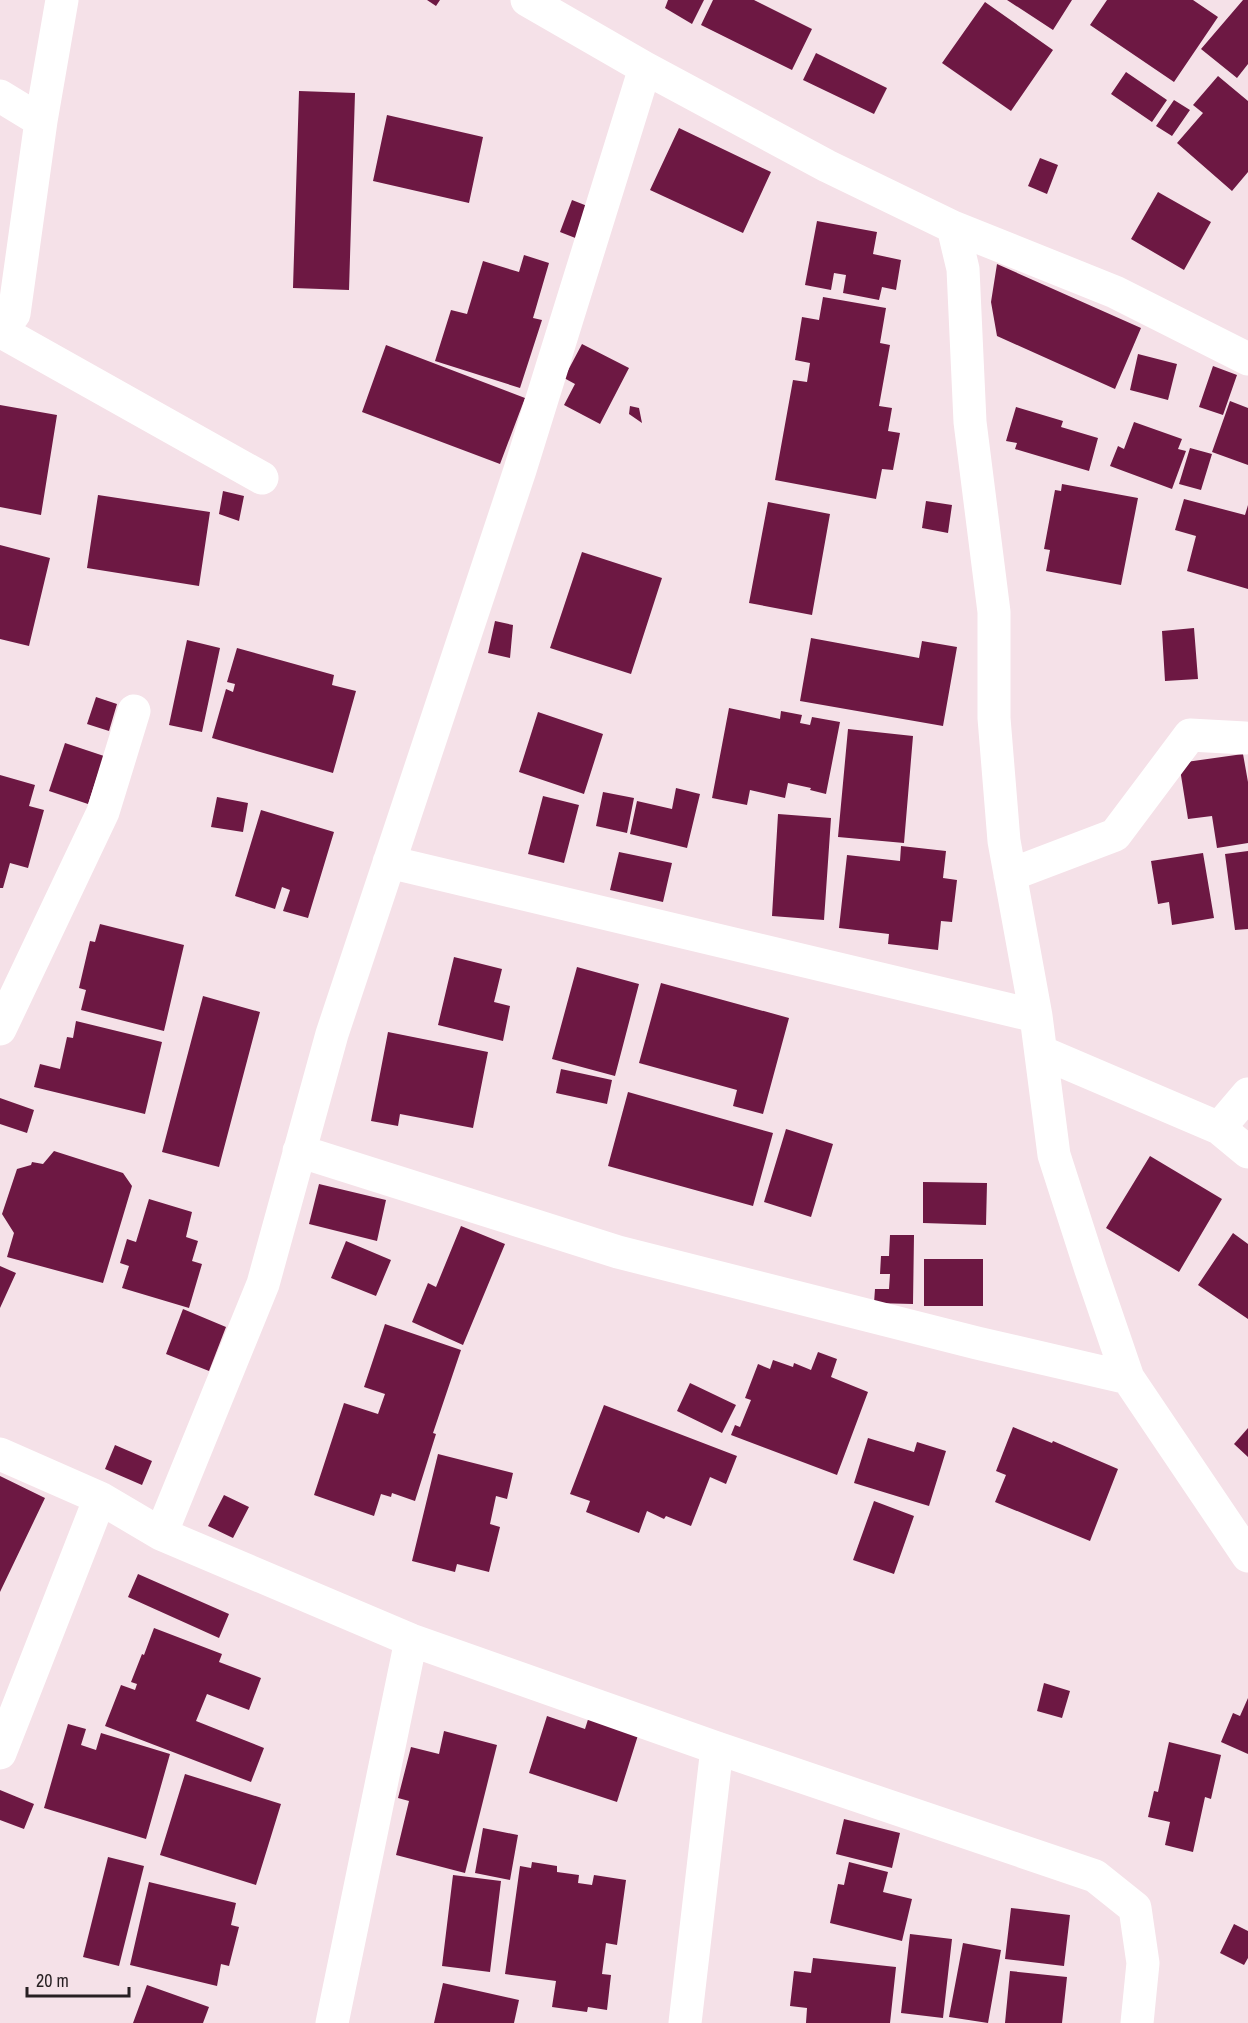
<svg xmlns="http://www.w3.org/2000/svg" width="1248" height="2023" font-family="'Archivo Narrow',sans-serif">
	<style>
		.building { fill: #6d1843 }
		.lines { fill: none; stroke-linecap: round; stroke-linejoin: round }
		.street { stroke: #fff; stroke-width: 33 }
	</style>
	<rect width="100%" height="100%" fill="#f5e1e8"/>
	<path class="building" d="M427 0H440L436 6Z
		M668 0H704L692 24 665 8Z
		M713 0H754L812 29 792 70 701 25Z
		M1007 0H1072L1053 30Z
		M1107 0H1193L1218 17 1174 82 1090 25Z
		M1243 0H1248V64L1237 78 1201 49Z
		M985 2 1053 50 1011 111 942 63Z
		M816 53 887 88 874 114 803 80Z
		M1126 72 1167 100 1152 122 1111 94Z
		M1218 76 1248 101V172L1232 191 1177 143 1203 113 1193 105Z
		M299 91 355 93 349 290 293 288Z
		M1174 100 1190 110 1172 136 1156 126Z
		M387 115 483 137 469 203 373 181Z
		M679 128 771 172 743 233 650 190Z
		M1040 158 1058 165 1047 194 1028 186Z
		M1158 192 1211 222 1184 270 1131 239Z
		M572 200 595 209 583 241 560 232Z
		M817 221 877 232 873 254 901 260 896 290 882 287 879 300 843 293 846 275 834 273 831 290 805 285Z
		M524 255 549 263 533 318 542 320 520 388 435 361 451 310 467 314 483 261 519 272Z
		M997 264 1141 328 1115 389 997 336 991 302Z
		M823 297 886 308 880 343 890 345 879 406 892 408 888 431 900 433 893 470 882 469 876 499 775 480 793 380 807 382 810 363 795 360 802 317 819 320Z
		M582 344 629 368 600 424 564 405 575 384 564 378Z
		M386 345 525 398 500 464 362 412Z
		M1138 354 1177 364 1168 400 1130 390Z
		M1213 366 1237 375 1223 415 1199 407Z
		M1230 401 1248 408V465L1212 452Z
		M0 405 57 415 41 515 0 507Z
		M630 406 639 408 642 423 629 414Z
		M1016 407 1063 421 1061 427 1098 438 1089 471 1015 449 1017 443 1006 441Z
		M1134 422 1182 439 1178 449 1186 451 1172 489 1110 466 1118 446 1124 449Z
		M1190 448 1212 454 1201 490 1179 484Z
		M1062 484 1138 498 1121 585 1046 571 1050 550 1044 549 1055 490 1061 491Z
		M223 491 244 496 239 521 219 514Z
		M98 495 210 512 199 586 87 568Z
		M1184 499 1245 515 1248 505V589L1187 571 1196 536 1175 530Z
		M926 501 952 505 948 533 922 528Z
		M768 502 830 514 812 615 749 603Z
		M0 545 50 558 29 646 0 639Z
		M582 552 662 578 631 674 550 648Z
		M495 621 513 625 510 658 488 653Z
		M1194 628 1198 679 1165 681 1162 631Z
		M811 638 919 658 922 641 957 647 943 726 800 701Z
		M187 640 220 648 202 732 169 725Z
		M237 648 334 675 332 685 356 691 333 773 212 738 226 689 233 692 235 684 227 682Z
		M96 697 117 704 109 731 87 724Z
		M729 708 780 719 781 711 802 715 800 723 810 725 812 717 840 722 826 794 810 790 811 788 788 783 785 798 750 790 747 805 712 798Z
		M538 712 603 734 584 794 519 772Z
		M848 729 913 736 904 843 838 837Z
		M65 743 104 756 88 804 49 791Z
		M1243 754 1248 782V843L1217 848 1212 816 1188 819 1179 763Z
		M0 775 35 785 29 806 44 810 28 868 10 863 3 888H0Z
		M676 788 700 794 687 848 630 834 637 801 672 809Z
		M603 792 634 798 627 833 596 826Z
		M543 796 579 805 564 863 528 854Z
		M217 797 248 803 243 832 211 827Z
		M261 810 334 832 308 918 283 911 290 890 282 887 275 909 235 896Z
		M778 814 831 818 824 920 772 916Z
		M901 846 946 851 943 878 957 880 952 922 941 921 938 950 888 944 889 934 839 928 847 855 900 861Z
		M1248 851V929L1235 930 1225 854Z
		M619 852 672 863 663 902 610 890Z
		M1203 853 1214 918 1172 925 1169 902 1158 904 1151 861Z
		M100 924 184 945 164 1031 81 1010 86 990 79 988 90 941 95 942Z
		M454 957 502 969 494 1002 510 1006 503 1041 438 1025Z
		M577 967 639 984 615 1076 552 1059Z
		M661 983 789 1018 763 1114 733 1106 737 1090 639 1063Z
		M203 996 260 1012 219 1167 162 1152Z
		M76 1021 162 1042 145 1114 34 1087 40 1064 60 1069 67 1037 73 1038Z
		M388 1032 488 1052 473 1128 400 1114 398 1126 371 1121Z
		M561 1069 612 1080 607 1104 556 1093Z
		M628 1092 773 1133 753 1206 608 1166Z
		M0 1098 34 1110 27 1133 0 1124Z
		M786 1129 833 1144 811 1217 764 1202Z
		M54 1151 123 1173 132 1186 103 1283 7 1257 14 1233 2 1214 17 1169 31 1165 32 1162 43 1164Z
		M1150 1156 1222 1199 1179 1272 1106 1228Z
		M923 1182 987 1183 986 1225 923 1223Z
		M319 1184 386 1200 377 1241 309 1224Z
		M149 1199 192 1212 186 1237 198 1241 192 1261 202 1264 189 1308 122 1288 129 1266 120 1263 127 1239 136 1242Z
		M461 1226 505 1244 463 1345 412 1322 428 1283 436 1287Z
		M1233 1233 1248 1244V1319L1198 1285Z
		M890 1235H914L913 1304 874 1303 875 1289H889L890 1274H880L881 1256H889Z
		M346 1241 391 1260 376 1296 331 1278Z
		M924 1259H983V1306H924Z
		M0 1266 16 1273 0 1308Z
		M183 1309 226 1327 209 1371 166 1354Z
		M385 1324 461 1350 433 1433 436 1434 415 1501 392 1493 391 1497 381 1494 374 1516 314 1495 344 1403 378 1414 385 1394 364 1387Z
		M818 1352 837 1359 831 1377 868 1392 837 1475 731 1435 735 1425 740 1427 751 1400 745 1398 758 1364 770 1369 773 1360 793 1367 794 1363 811 1370Z
		M690 1383 736 1405 722 1433 677 1411Z
		M604 1405 737 1456 726 1484 710 1477 691 1526 666 1516 664 1519 647 1511 639 1533 586 1512 590 1501 570 1494Z
		M1013 1427 1052 1443 1053 1441 1118 1469 1090 1541 995 1502 1006 1475 996 1471Z
		M1248 1428V1457L1234 1444Z
		M868 1438 914 1452 917 1442 946 1451 929 1506 854 1483Z
		M115 1445 152 1461 142 1485 105 1469Z
		M438 1454 513 1473 507 1499 496 1496 490 1524 500 1527 489 1572 457 1564 455 1572 412 1561Z
		M0 1476 45 1498 0 1592Z
		M224 1495 249 1507 233 1538 208 1526Z
		M874 1501 914 1516 894 1574 853 1560Z
		M138 1574 229 1614 219 1638 128 1597Z
		M154 1628 222 1654 219 1662 261 1678 249 1710 207 1694 196 1721 264 1748 251 1782 105 1726 121 1685 135 1690 137 1684 131 1682 142 1654 144 1655Z
		M1044 1683 1070 1691 1062 1718 1037 1711Z
		M1248 1698V1754L1221 1742 1233 1713 1240 1716Z
		M590 1713 640 1729 617 1802 529 1773 547 1716 585 1729Z
		M68 1724 86 1729 81 1745 96 1750 101 1733 170 1754 146 1839 44 1808Z
		M444 1731 497 1745 465 1873 396 1855 409 1801 398 1798 411 1747 439 1754Z
		M1169 1742 1221 1755 1211 1799 1205 1797 1193 1852 1165 1845 1170 1822 1148 1817 1154 1791 1158 1792Z
		M185 1774 281 1804 256 1885 160 1855Z
		M0 1790 34 1804 24 1829 0 1820Z
		M844 1819 900 1833 892 1868 836 1854Z
		M483 1828 518 1835 510 1880 475 1873Z
		M108 1857 144 1866 119 1966 83 1957Z
		M532 1862 557 1866V1872L579 1875 578 1883 592 1885 594 1875 626 1880 617 1945 606 1943 602 1974 611 1975 607 2010 588 2007 587 2012 552 2007 556 1981 505 1974 520 1866 531 1868Z
		M849 1862 888 1872 883 1892 912 1899 902 1941 830 1923 838 1884 844 1885Z
		M453 1875 501 1881 490 1972 442 1966Z
		M149 1882 236 1903 231 1925 239 1927 229 1966 221 1964 217 1986 130 1965Z
		M1011 1908 1070 1915 1064 1966 1005 1959Z
		M1234 1924 1248 1931V1958L1244 1965 1220 1953Z
		M910 1934 952 1939 943 2018 901 2013Z
		M963 1943 1001 1950 988 2023 949 2017Z
		M813 1958 896 1967 890 2023H806L807 2008 790 2006 794 1971 811 1973Z
		M1010 1971 1067 1977 1062 2023H1005Z
		M443 1983 519 2000 514 2023H434Z
		M147 1985 209 2007 203 2023H133Z"/>
	<g class="lines">
		<path class="street" d="M527 0 645 68 827 166 953 227 1115 292 1248 359
			M0 96 41 121
			M953 227 963 269 970 422 994 612V718L1004 841 1036 1016 1054 1155 1091 1270 1128 1378 1248 1556
			M0 329 14 314 41 121 62 0
			M0 331 262 478
			M389 862 1036 1016
			M1010 875 1115 835 1190 735 1245 738
			M0 1029 103 812 134 711
			M1041 1052 1219 1128
			M1248 1094 1219 1128 1248 1152
			M299 1151 618 1252 977 1343 1128 1378
			M0 1454 100 1498 161 1534 411 1640 717 1748 1095 1876 1135 1908 1143 1963 1137 2023
			M161 1534 263 1284 332 1034 520 470 645 68
			M0 1753 100 1498
			M332 2023 411 1640
			M685 2023 717 1748"/>
	</g>
	<path d="M27 1987v9h102v-9" fill="none" stroke="#271f22" stroke-width="3"/>
	<text x="36" y="1987" font-size="18" fill="#271f22" stroke="#f5e1e8" stroke-width="4.5" paint-order="stroke">20 m</text>
</svg>
